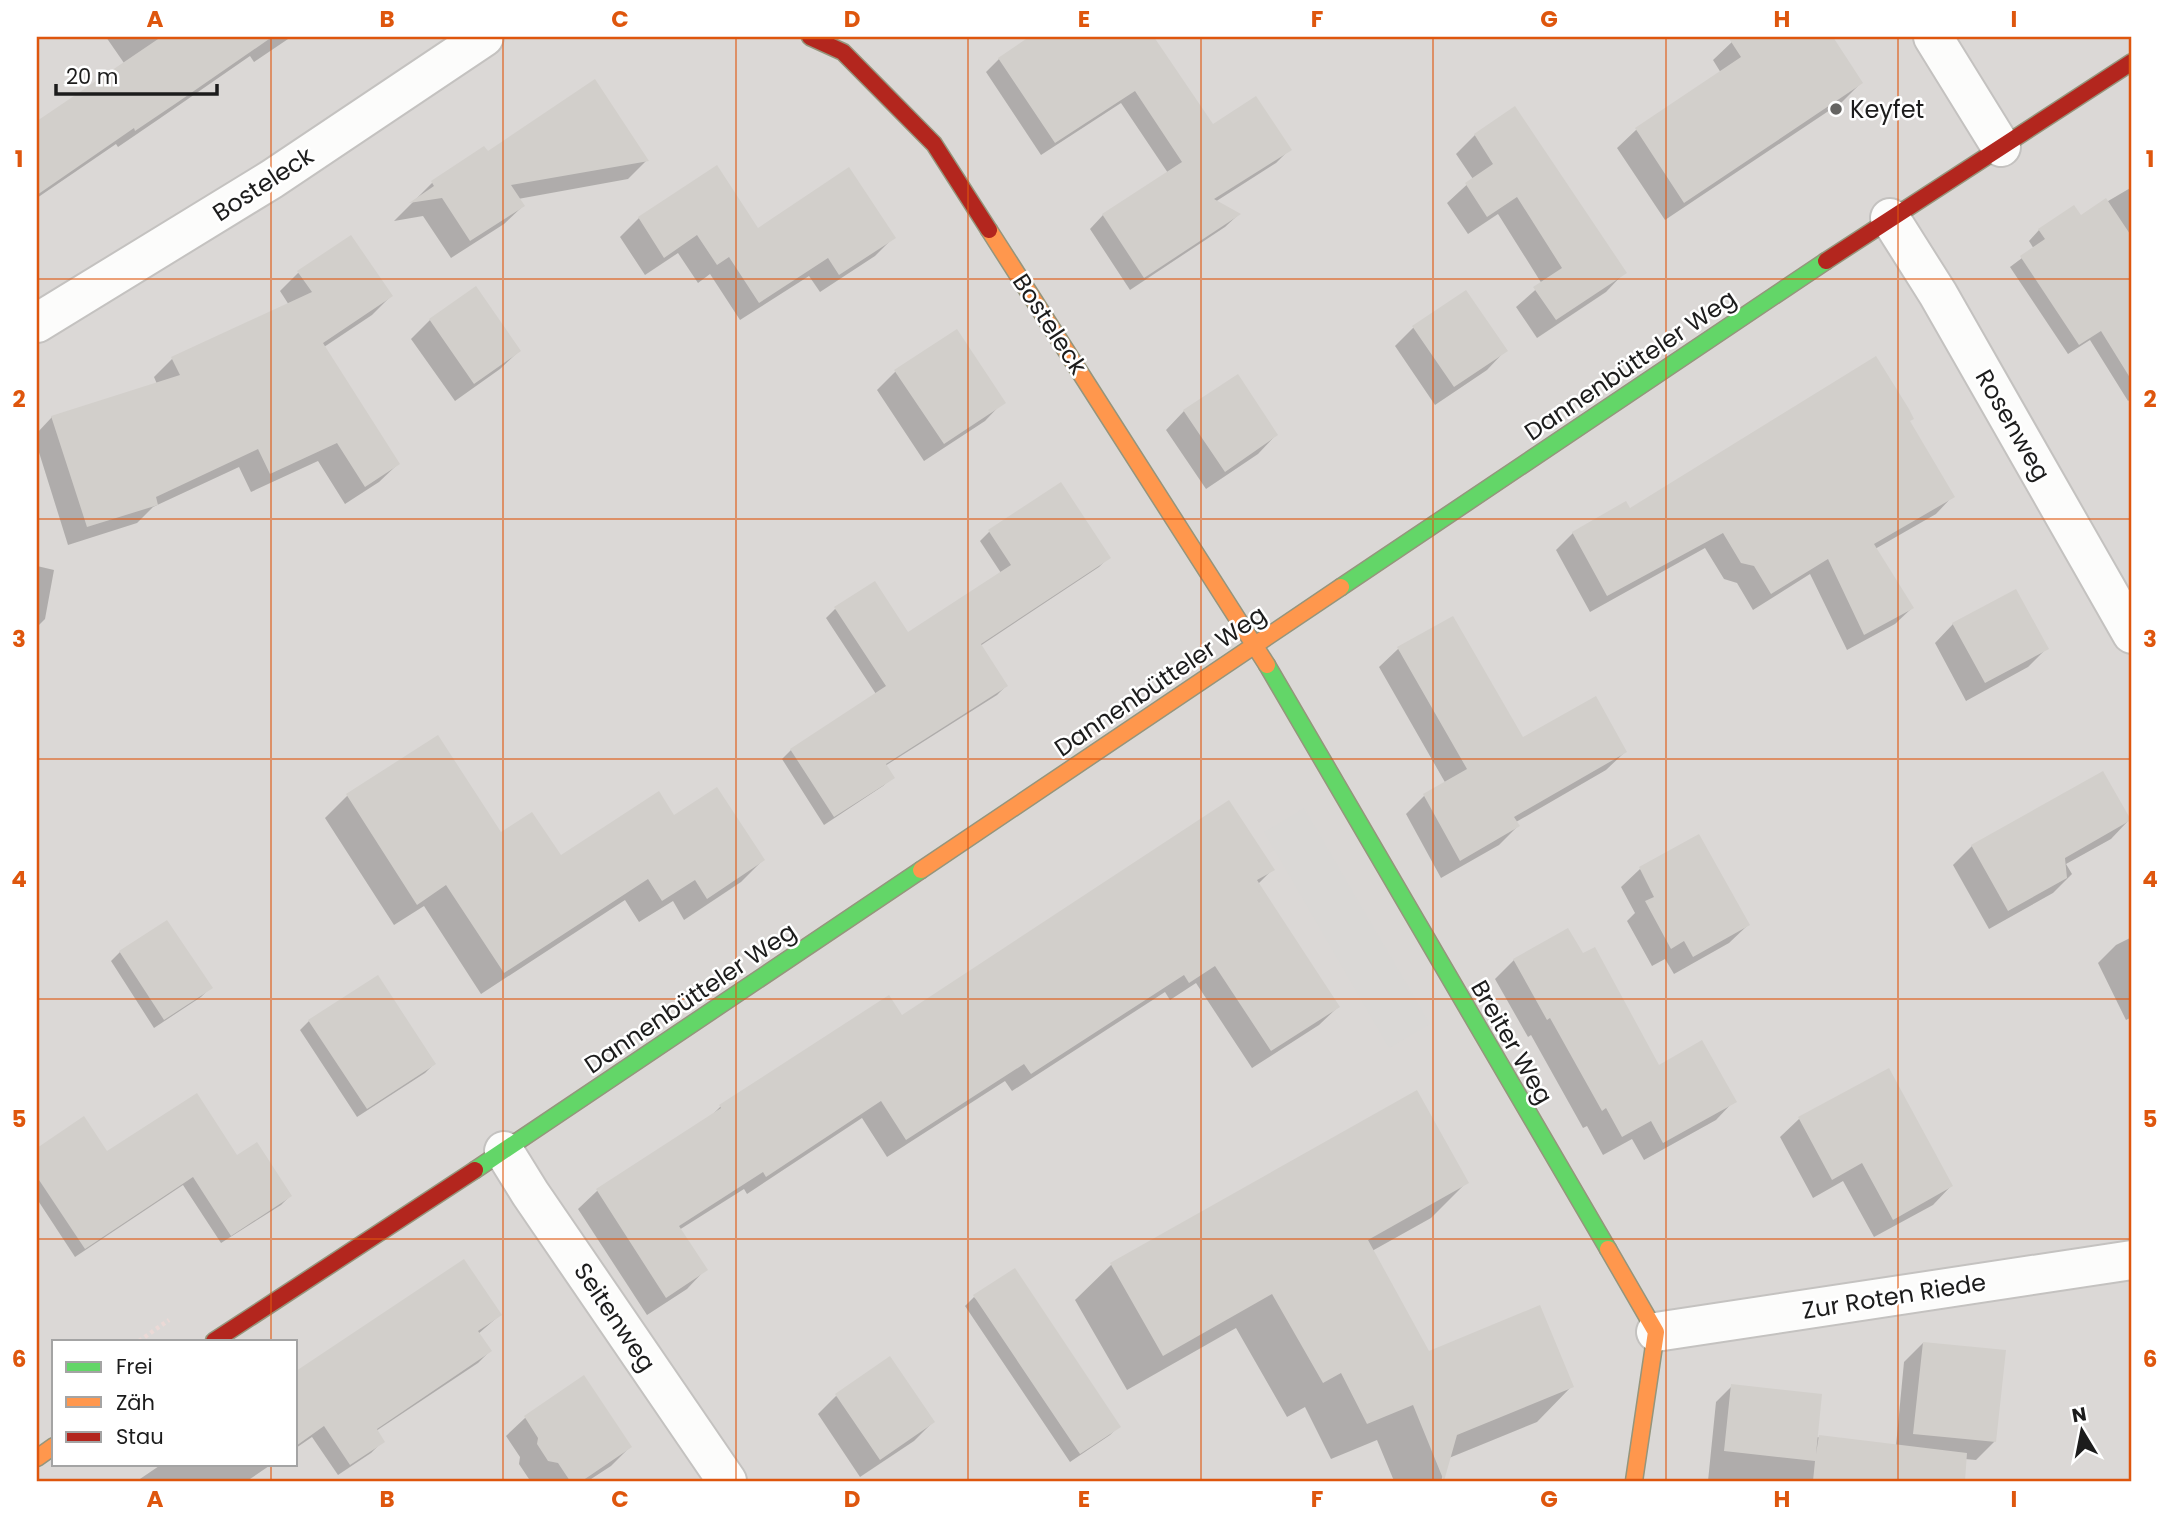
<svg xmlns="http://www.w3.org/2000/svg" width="2169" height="1518" font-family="Poppins,sans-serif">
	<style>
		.residential { fill: #dbd8d6; fill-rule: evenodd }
		.parking { fill: #dad8d6 }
		.shadow { fill: #0003 }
		.building { fill: #d2cfcb }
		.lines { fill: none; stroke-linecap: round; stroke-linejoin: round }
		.street-casing { stroke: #c4c2c0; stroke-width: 42 }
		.fast-casing { stroke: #95957c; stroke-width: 19 }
		.slow-casing { stroke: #95957c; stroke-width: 19 }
		.jam-casing { stroke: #95957c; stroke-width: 19 }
		.path { stroke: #ebd9d6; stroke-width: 4.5; stroke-dasharray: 3.5 3.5; stroke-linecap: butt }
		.street { stroke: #fcfcfb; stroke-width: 38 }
		.fast { stroke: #63d668; stroke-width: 16 }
		.slow { stroke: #ff974d; stroke-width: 16 }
		.jam { stroke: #b3261e; stroke-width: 16 }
		.grid { fill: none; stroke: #de560d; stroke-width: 2; stroke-opacity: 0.55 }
		.poi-dot { fill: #656462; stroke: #fff; stroke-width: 2.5 }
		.labels { text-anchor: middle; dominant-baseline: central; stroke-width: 5; stroke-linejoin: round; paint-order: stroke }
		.poi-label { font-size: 24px; fill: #1c1c1c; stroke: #fff; text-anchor: start }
		.street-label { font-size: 24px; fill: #1c1c1c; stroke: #fff }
		.neatline { fill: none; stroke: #de560d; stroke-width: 2.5 }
		.grid-label { font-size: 23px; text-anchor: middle; font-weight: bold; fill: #de560d }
	</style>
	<rect width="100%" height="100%" fill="#ece9e4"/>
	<path class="residential" d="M37 37H2132V1481H37ZM54 1341H296V1464H54Z"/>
	<path class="parking" d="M1304 808 1430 1024 1389 1048 1264 832Z"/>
	<path class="shadow" d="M106 37H291L254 62 250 56 159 119 118 147 116 144 37 198V123L124 63Z
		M1033 37H1152L1212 127 1290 149 1276 163 1215 202 1238 215 1225 227 1130 290 1090 229 1103 215 1168 173 1121 103 1041 155 986 72 999 59Z
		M1730 37H1831L1861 83 1842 102 1665 220 1617 148 1636 130 1721 73 1713 60 1733 41Z
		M1475 135 1624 273 1606 292 1537 338 1516 307 1542 284 1498 214 1468 234 1447 203 1473 179 1456 154Z
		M484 148 487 153 646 161 628 179 518 199 523 206 504 224 451 258 423 216 394 221 432 183Z
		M2132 187V398L2128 401 2090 340 2068 354 2010 267 2034 249 2029 241 2039 230 2081 217Z
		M639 218 757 230 894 237 875 256 820 292 809 276 740 320 710 274 698 283 678 253 645 275 620 237Z
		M298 273 391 296 372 315 324 347 398 464 379 482 345 504 318 461 251 492 239 467 153 507 137 523 68 545 37 446V433L52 417 157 384 154 377 172 359 289 305 280 291Z
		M475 289 519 351 500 369 455 401 411 339 430 320Z
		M1414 327 1505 351 1487 370 1435 405 1395 346Z
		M896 371 1003 402 985 421 924 461 877 390Z
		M1184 411 1276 435 1258 454 1206 489 1166 430Z
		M1909 422 1952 497 1936 514 1875 549 1912 608 1895 624 1847 650 1810 574 1753 610 1737 583 1724 579 1705 548 1590 612 1556 550 1573 533 1630 511Z
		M1060 484 1108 558 1099 567 980 646 1006 686 997 695 885 766 893 777 883 786 824 825 782 759 791 750 876 694 826 618 835 609 907 634 1001 573 980 541 989 532Z
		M37 566 54 570 45 619 37 627Z
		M1453 618 1523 739 1625 752 1606 770 1516 822 1518 826 1499 845 1441 878 1406 814 1424 796 1446 784 1379 667 1398 649Z
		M1953 624 2047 648 2028 667 1966 701 1935 643Z
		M437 737 500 834 560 857 673 817 763 860 741 882 684 920 673 901 639 922 625 900 481 994 424 906 394 925 325 818 347 796Z
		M2129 820 2111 839 2066 864 2072 874 2053 893 1989 929 1953 865 1972 846Z
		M1273 869 1258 884 1338 1007 1319 1025 1252 1068 1196 983 1170 1000 1165 992 1012 1091 1005 1081 887 1157 862 1118 747 1194 744 1189 679 1230 705 1270 687 1289 647 1315 578 1209 597 1191 710 1117 721 1106 901 1017Z
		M1640 869 1748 925 1729 943 1674 974 1665 959 1652 966 1627 921 1635 913 1621 887Z
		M2132 937V1017L2126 1020 2098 963 2116 945Z
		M120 952 210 988 201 997 154 1028 111 961Z
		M1514 960 1658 1068 1734 1101 1716 1120 1644 1160 1632 1139 1603 1155 1587 1126 1583 1128 1531 1035 1528 1037 1495 979Z
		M309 1021 434 1064 425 1073 357 1117 300 1030Z
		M1888 1070 1951 1186 1933 1205 1874 1237 1843 1181 1813 1198 1780 1137 1799 1119Z
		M1416 1092 1467 1182 1431 1218 1372 1251 1428 1353 1572 1386 1537 1422 1449 1458 1441 1481H1394L1377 1440 1331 1459 1305 1407 1287 1417 1236 1328 1127 1390 1075 1300 1111 1265Z
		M83 1118 106 1153 236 1157 290 1196 281 1205 221 1243 183 1185 75 1257 37 1199V1150Z
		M464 1261 500 1315 478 1334 490 1351 478 1363 376 1431 383 1441 371 1453 338 1475 312 1437 296 1448V1374Z
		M974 1297 1119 1426 1110 1435 1070 1462 965 1306Z
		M1923 1343 1995 1441 1976 1460 1921 1455 1917 1481H1708L1716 1402 1732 1386 1816 1437 1896 1446 1904 1362Z
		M583 1377 630 1447 611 1466 588 1481 529 1479 519 1464 520 1457 506 1436 525 1418Z
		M836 1396 933 1422 914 1441 860 1477 818 1414Z
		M162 1464H272L247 1481H137Z"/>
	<path class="building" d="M161 37H272L178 102 135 131 134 128 37 195V121Z
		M1029 37H1154L1213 124 1256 96 1292 150 1214 199 1241 214 1144 278 1102 214 1182 162 1135 91 1055 143 998 58Z
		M1728 37H1833L1863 83 1684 203 1635 128 1741 57Z
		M595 79 649 161 511 185 525 206 470 241 442 198 409 203 434 186 431 181 484 146 488 151Z
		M1515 106 1627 273 1556 320 1533 287 1562 268 1517 197 1487 217 1465 183 1493 164 1474 134Z
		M717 165 758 228 849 167 896 238 839 275 828 258 759 303 729 257 717 265 697 235 664 258 638 217Z
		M2106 198 2132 237V381L2101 331 2079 345 2020 256 2045 239 2038 229 2074 205 2081 215Z
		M351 235 393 296 323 343 400 464 365 487 337 443 270 474 258 449 156 497 158 505 87 527 51 416 180 375 171 357 312 292 297 271Z
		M476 286 521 351 474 384 429 319Z
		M1466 290 1508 351 1454 387 1412 326Z
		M957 329 1006 403 944 444 894 370Z
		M1876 356 1909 409 1914 419 1910 421 1955 497 1874 544 1914 608 1864 635 1828 559 1771 594 1754 566 1741 563 1723 533 1607 596 1572 532 1626 501 1630 508Z
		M1238 374 1278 435 1225 472 1183 410Z
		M1061 482 1111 558 981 644 1008 686 886 764 895 778 834 817 790 749 886 686 834 607 875 581 908 632 1011 565 988 530Z
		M2016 589 2049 649 1985 683 1952 623Z
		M1453 616 1523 737 1596 696 1627 752 1514 817 1520 826 1460 861 1423 794 1467 769 1397 647Z
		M438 735 501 832 532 812 561 855 659 791 674 815 717 787 765 860 707 899 695 880 662 901 648 879 504 973 446 885 417 905 346 794Z
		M2103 771 2131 820 2065 858 2067 878 2008 911 1971 845Z
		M1229 800 1275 870 1257 880 1340 1007 1271 1051 1215 966 1189 983 1184 975 1031 1074 1024 1064 906 1140 881 1101 766 1177 763 1172 679 1226 708 1270 666 1298 596 1189 721 1108 719 1105 889 995 902 1015Z
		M1699 834 1750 925 1693 957 1684 941 1671 949 1645 901 1654 897 1639 867Z
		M167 920 213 988 164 1020 119 951Z
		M1568 928 1583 953 1595 947 1659 1065 1702 1040 1737 1102 1663 1143 1651 1121 1622 1137 1606 1108 1602 1111 1550 1018 1547 1020 1513 959Z
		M378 975 436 1064 367 1109 308 1020Z
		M1889 1068 1953 1186 1893 1220 1862 1163 1832 1180 1798 1117Z
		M1417 1090 1469 1183 1368 1240 1429 1351 1540 1305 1574 1387 1457 1435 1444 1481 1413 1405 1367 1424 1341 1373 1323 1383 1272 1294 1163 1356 1110 1263Z
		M197 1093 237 1155 257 1142 292 1196 231 1236 193 1177 85 1249 37 1177V1148L84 1116 107 1151Z
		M464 1259 502 1315 478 1331 492 1351 377 1429 385 1442 350 1465 324 1426 296 1446V1371Z
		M1015 1268 1121 1427 1080 1454 973 1295Z
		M1923 1342 2006 1350 1996 1442 1913 1434Z
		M890 1356 935 1422 880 1460 835 1394Z
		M584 1375 632 1447 582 1481H570L558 1463 548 1461 537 1444 538 1438 524 1416Z
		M1731 1384 1822 1394 1816 1454 1819 1435 1967 1453 1965 1481H1813L1815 1461 1724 1451Z"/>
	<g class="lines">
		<g class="street-casing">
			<path id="street" d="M1933 37 2001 147
				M1890 218 1938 294 2132 634
				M37 323 272 179 484 37
				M504 1151 530 1193 727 1481
				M1656 1332 2132 1260"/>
		</g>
		<g class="fast-casing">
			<path id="fast" d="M1341 587 1826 261
				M1267 665 1608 1249
				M475 1170 921 870"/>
		</g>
		<g class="slow-casing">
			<path id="slow" d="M989 230 1267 665
				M921 870 1341 587
				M1608 1249 1656 1332 1634 1481
				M37 1458 54 1446"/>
		</g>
		<g class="jam-casing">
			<path id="jam" d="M810 37 843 52 934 144 989 230
				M1826 261 2132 62
				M214 1341 475 1170"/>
		</g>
		<path class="path" d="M139 1341 169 1320"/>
		<use href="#street" class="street"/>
		<use href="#fast" class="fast"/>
		<use href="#slow" class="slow"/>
		<use href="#jam" class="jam"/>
	</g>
	<path class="grid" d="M271 37V1341M503 37V1481M736 37V1481M968 37V1481M1201 37V1481M1433 37V1481M1666 37V1481M1898 37V1481M37 279H2132M37 519H2132M37 759H2132M37 999H2132M37 1239H2132M271 1464V1481"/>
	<circle class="poi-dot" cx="1836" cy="109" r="7"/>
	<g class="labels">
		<g class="poi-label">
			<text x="1850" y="109">Keyfet</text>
		</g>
		<g class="street-label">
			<text transform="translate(263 184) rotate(-33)">Bosteleck</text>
			<text transform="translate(1050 324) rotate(57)">Bosteleck</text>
			<text transform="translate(1630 365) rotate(-34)">Dannenbütteler Weg</text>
			<text transform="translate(2013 425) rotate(60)">Rosenweg</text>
			<text transform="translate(1160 681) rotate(-34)">Dannenbütteler Weg</text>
			<text transform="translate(690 998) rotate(-34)">Dannenbütteler Weg</text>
			<text transform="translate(1512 1042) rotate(60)">Breiter Weg</text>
			<text transform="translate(1894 1296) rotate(-9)">Zur Roten Riede</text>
			<text transform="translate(615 1317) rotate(56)">Seitenweg</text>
		</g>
	</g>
	<rect width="2169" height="1518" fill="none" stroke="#ffffff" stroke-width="77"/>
	<rect x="52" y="1340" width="245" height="126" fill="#ffffff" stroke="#a4a4a4" stroke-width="2"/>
	<rect x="66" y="1362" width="35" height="10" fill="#63d668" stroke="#a4a4a4" stroke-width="2"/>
	<text x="116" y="1374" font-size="21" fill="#1c1c1c">Frei</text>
	<rect x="66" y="1397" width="35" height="10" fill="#ff974d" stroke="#a4a4a4" stroke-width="2"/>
	<text x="116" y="1410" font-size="21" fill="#1c1c1c">Zäh</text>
	<rect x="66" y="1432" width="35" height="10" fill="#b3261e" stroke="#a4a4a4" stroke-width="2"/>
	<text x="116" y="1444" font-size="21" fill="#1c1c1c">Stau</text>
	<g transform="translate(2082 1431) rotate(350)" stroke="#ffffff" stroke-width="5" paint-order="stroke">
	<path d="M0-5L12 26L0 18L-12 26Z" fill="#1c1c1c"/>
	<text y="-10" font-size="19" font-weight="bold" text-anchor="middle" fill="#1c1c1c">N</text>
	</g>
	<path d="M56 84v10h161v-10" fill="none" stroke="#1c1c1c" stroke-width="3.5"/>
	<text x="66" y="84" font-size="21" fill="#1c1c1c" stroke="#ffffff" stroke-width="5" paint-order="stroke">20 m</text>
	<rect x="38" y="38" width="2092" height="1442" class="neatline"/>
	<g class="grid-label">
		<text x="155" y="27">A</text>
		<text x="387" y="27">B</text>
		<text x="620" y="27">C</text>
		<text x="852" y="27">D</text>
		<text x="1084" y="27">E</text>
		<text x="1317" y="27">F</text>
		<text x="1549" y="27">G</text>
		<text x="1782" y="27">H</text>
		<text x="2014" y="27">I</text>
		<text x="19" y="167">1</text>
		<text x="2150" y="167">1</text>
		<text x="19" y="407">2</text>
		<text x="2150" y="407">2</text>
		<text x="19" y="647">3</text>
		<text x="2150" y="647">3</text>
		<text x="19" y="887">4</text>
		<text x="2150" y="887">4</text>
		<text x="19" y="1127">5</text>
		<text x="2150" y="1127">5</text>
		<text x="19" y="1367">6</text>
		<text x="2150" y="1367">6</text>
		<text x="155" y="1507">A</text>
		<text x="387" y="1507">B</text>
		<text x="620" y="1507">C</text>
		<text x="852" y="1507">D</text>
		<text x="1084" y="1507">E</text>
		<text x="1317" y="1507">F</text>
		<text x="1549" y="1507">G</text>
		<text x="1782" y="1507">H</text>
		<text x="2014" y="1507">I</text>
	</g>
</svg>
